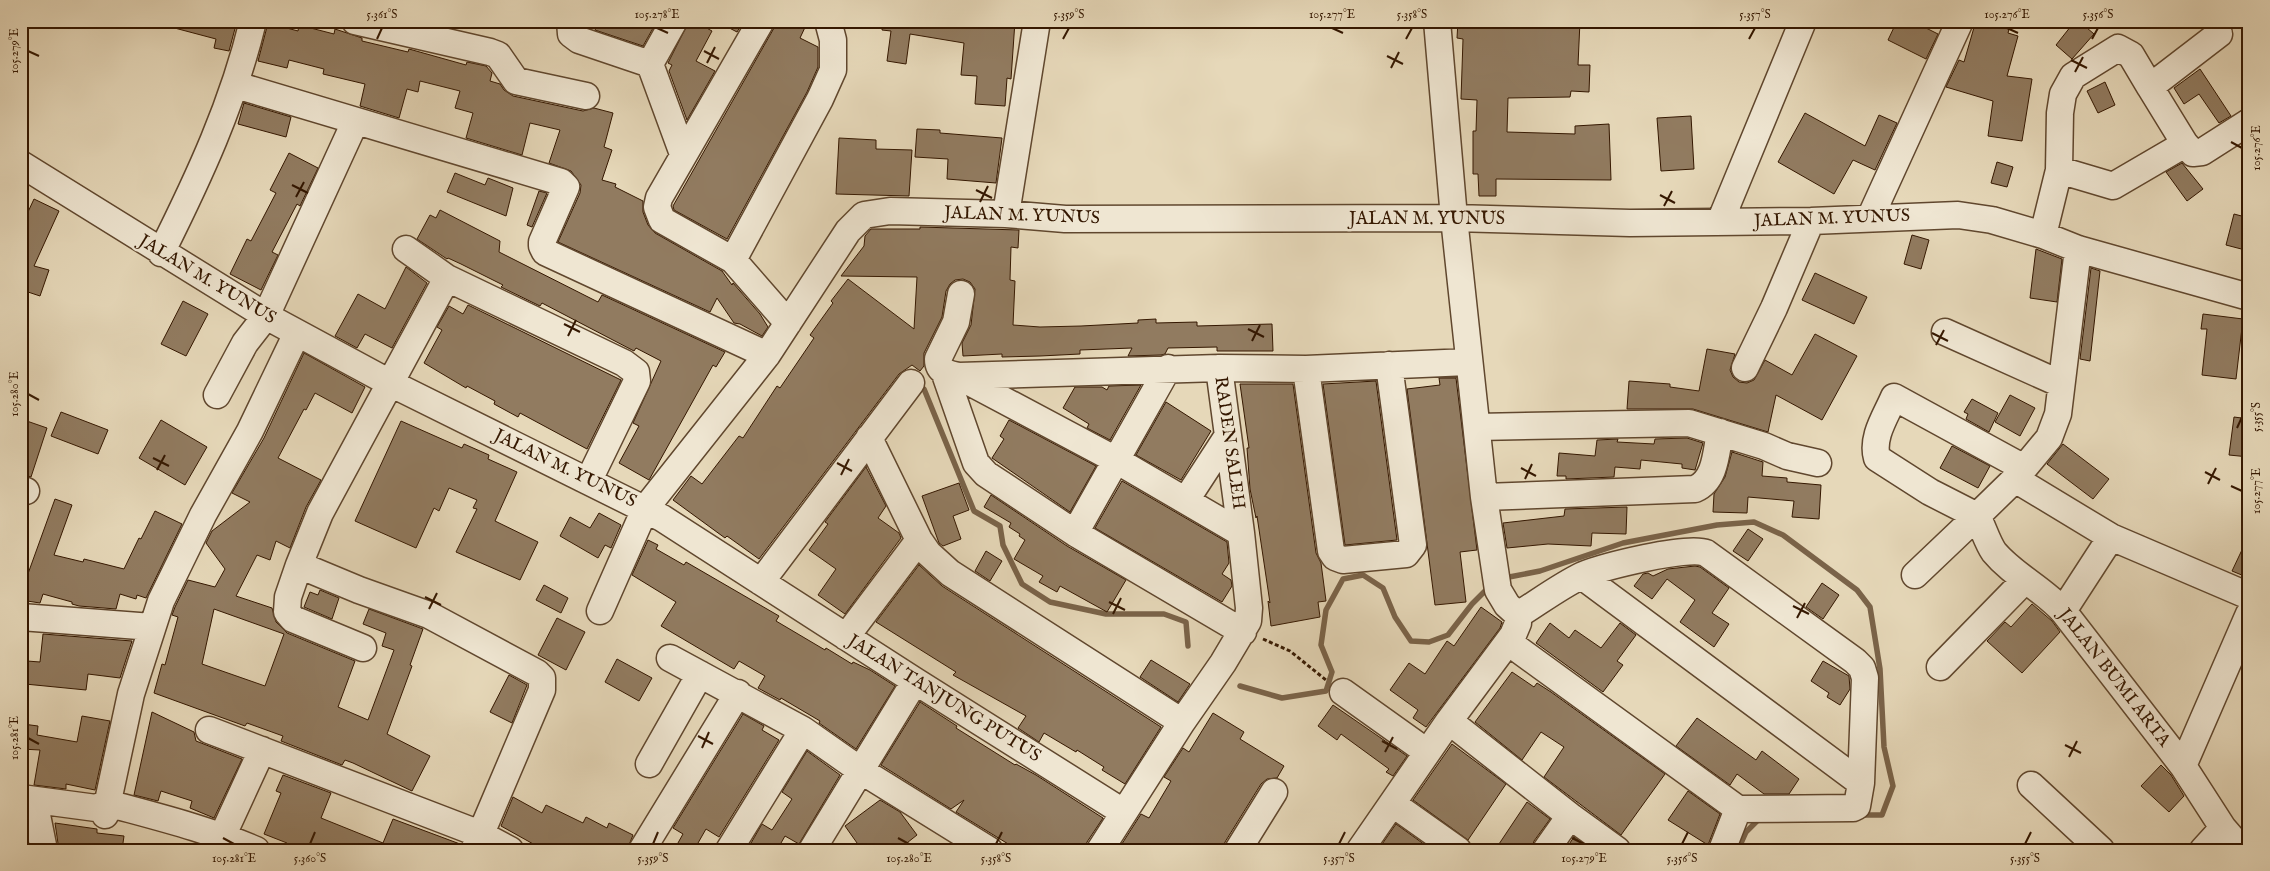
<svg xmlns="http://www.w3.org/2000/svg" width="2270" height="871" font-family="'IM FELL English',serif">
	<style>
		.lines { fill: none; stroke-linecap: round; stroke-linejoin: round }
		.stream { stroke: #7a6349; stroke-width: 5.5 }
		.building { fill: #917b60; stroke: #341700; fill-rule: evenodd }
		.minor-casing { stroke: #60472e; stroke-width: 29 }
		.path { stroke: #341700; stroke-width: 3; stroke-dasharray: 4 2.5; stroke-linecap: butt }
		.minor { stroke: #efe6d2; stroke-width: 26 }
		.ticks { fill: none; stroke: #341700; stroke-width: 2 }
		.labels { text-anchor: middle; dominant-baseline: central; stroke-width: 4.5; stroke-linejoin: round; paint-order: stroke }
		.street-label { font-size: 18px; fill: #341700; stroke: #efe6d2 }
		.neatline { fill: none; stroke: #341700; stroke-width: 2 }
		.ticks-label { font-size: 12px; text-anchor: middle; fill: #341700 }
	</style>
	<rect width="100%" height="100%" fill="#e6d8b9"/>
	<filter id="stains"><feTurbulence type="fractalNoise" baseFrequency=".004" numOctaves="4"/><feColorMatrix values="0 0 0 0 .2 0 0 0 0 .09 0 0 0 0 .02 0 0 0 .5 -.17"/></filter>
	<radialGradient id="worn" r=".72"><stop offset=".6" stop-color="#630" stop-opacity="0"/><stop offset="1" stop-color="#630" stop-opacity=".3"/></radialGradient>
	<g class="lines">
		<path class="stream" d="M924 389 974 511 1000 526 1003 545 1022 584 1050 602 1106 614H1164L1186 622 1188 646
			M1504 578 1540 571 1623 543 1717 525 1754 522 1783 535 1857 590 1870 607 1880 669 1884 747 1893 786 1882 815H1859
			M1240 686 1282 698 1326 691 1332 672 1321 645 1326 610 1343 579 1363 575 1383 588 1395 617 1411 641 1429 642 1448 635 1472 604 1490 586
			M1738 850 1746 832 1761 817"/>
	</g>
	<path class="building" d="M167 21H237L229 51 214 48 216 39 167 26Z
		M599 21H657L643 46 595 30Z
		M689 21H694L712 31 696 61 715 71 687 120 669 71 672 65 668 63Z
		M716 21H744L737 32Z
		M776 21H808L800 38 818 47V67L807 92 727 239 674 210 673 206 774 28Z
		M883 21H1015L1011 79 1007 78 1005 106 975 104 977 76 961 75 964 43 910 34 906 64 887 61 891 31 882 30Z
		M1458 21H1580L1578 65H1590L1589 92 1571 91 1570 97 1508 98 1507 132 1575 134V126L1609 124 1611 180 1496 179V196H1479L1478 174H1473V131H1476L1477 100 1461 99 1463 39 1457 38Z
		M1897 21H1912L1938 34 1926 59 1888 40Z
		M1982 21H2011L2008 33 2018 36 2007 76 2032 79 2022 141 1988 136 1993 101 1946 87 1959 60 1964 62 1975 24 1981 26Z
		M2075 21H2079L2094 34 2072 59 2056 45Z
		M268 23 298 31 299 25 334 34 335 29 362 38V41L408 52 409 49 466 65 467 62 486 66 492 73 490 81 500 84 504 90 513 96 583 111 594 108 613 113 604 147 612 150 602 180 616 184 615 187 643 201V212L648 225 655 233 722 271 732 285 733 283 760 314 768 327 762 336 740 324 734 323 717 298 710 312 558 242 580 193 581 185 571 171 549 163 560 130 530 123 522 155 466 138 473 113 455 108 460 91 420 81 418 92 407 89 399 118 360 106 365 84 323 74 324 69 289 60 287 68 258 61Z
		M2200 69 2231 116 2219 123 2199 94 2184 104 2174 88Z
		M2105 82 2115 105 2098 113 2087 91Z
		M244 103 291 117 286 137 238 124Z
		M1805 113 1865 146 1879 115 1897 123 1875 170 1853 160 1834 194 1778 162Z
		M1691 116 1694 169 1661 171 1657 118Z
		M917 129 940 130V133L1002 138 996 183 947 179 948 159 915 157Z
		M839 138 876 140V149L912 150 909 196 836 194Z
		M289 153 318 168 300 206 297 204 272 252 278 255 261 290 230 274 247 239 251 241 276 193 270 190Z
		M1997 162 2013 167 2007 187 1991 183Z
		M2182 163 2203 189 2187 201 2166 172Z
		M455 173 485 185 488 178 513 188 506 216 447 192Z
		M539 191 547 193 532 227 527 225Z
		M34 199 59 211 34 266 49 270 40 296 22 290 21 292V227Z
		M440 210 500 241 499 252 598 302 602 295 725 352 716 367 713 365 649 480 619 463 639 426 633 423 661 361 636 348 634 351 542 303 540 306 501 287 503 285 461 264 448 258 447 259 417 239 430 215 436 218Z
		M2234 214 2249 218V251L2226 245Z
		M920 227 1019 230 1018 248 1011 247 1010 280 1015 281 1013 325 1040 327 1081 326 1138 323V320L1156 319V323L1197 322V326L1272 324 1273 351H1217V347L1168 348 1165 354 1161 355 1128 356 1132 348 1080 350V354L1040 356 1002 357V354L963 356 962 343 971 325 975 289 970 282 963 279 955 280 950 284 946 291 942 317 924 353V366L920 371 912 365 899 374 759 559 727 536 725 538 673 500 691 476 702 484 739 436 743 438 777 386 780 388 814 338 810 335 833 303 831 301 848 279 914 329 917 277 841 276 864 246 865 236 871 229H920Z
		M1912 235 1929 240 1921 269 1904 264Z
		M2036 249 2062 259 2057 302 2030 298Z
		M406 267 427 283 392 348 365 334 357 348 335 336 358 294 385 309Z
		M2091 268 2100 271 2090 361 2080 359Z
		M1815 273 1867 297 1854 324 1802 300Z
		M183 301 208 314 186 356 161 344Z
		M468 305 621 380 587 449 520 413 518 417 494 404 495 401 467 386 466 388 424 363 442 330 437 327 449 306 463 314Z
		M2203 314 2243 319 2236 379 2202 375 2207 329H2201Z
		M1815 334 1857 356 1822 420 1776 395 1768 432 1693 409H1627L1629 381 1670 384V387L1699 391 1707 349 1735 354 1730 370 1733 377 1739 382 1747 383 1754 380 1765 360 1792 375Z
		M304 353 365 387 352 413 315 393 306 410 304 409 278 458 321 480 306 507 290 548 276 541 270 560 257 555 236 596 272 608 276 622 287 633 355 661 338 707 368 720 394 650 382 646 386 633 363 624 369 609 423 629 410 665 412 666 387 734 430 756 412 791 353 763 345 760 342 765 281 741 283 736 247 723 245 726 154 693 162 664 165 665 178 617 172 615 175 607 188 580 215 587 225 569 206 543 212 531 250 502 232 493 264 438ZM214 609 284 634 265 686 202 664Z
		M1439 378H1456L1477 550 1460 552 1466 602 1435 605 1407 389 1440 385Z
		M1376 381 1397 540 1345 545 1323 384Z
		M1240 384H1293L1316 553 1321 563 1326 601 1318 602 1320 617 1271 626 1268 601 1270 603 1257 516 1256 518 1250 489 1247 448H1249Z
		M1141 385 1110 440 1087 428 1089 424 1063 408 1075 387H1102L1107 390 1109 386Z
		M2010 395 2035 408 2020 436 1995 422Z
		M1972 399 1998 413 1989 432 1966 419 1968 414 1964 412Z
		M1166 402 1211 431 1181 480 1136 455Z
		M61 412 108 430 98 454 51 436Z
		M2234 417 2249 419V457L2229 455Z
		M21 419 47 428 31 477 21 474Z
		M161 420 207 447 185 485 139 458Z
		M1009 420 1096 466 1070 512 992 458 1004 439 1000 436Z
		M401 421 462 448 464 444 489 455 488 459 517 472 495 521 538 542 520 580 456 552 477 509 473 508 477 500 449 488 439 511 434 508 416 548 355 521Z
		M1687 438 1703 443 1695 470 1682 468V464L1641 460 1640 469 1615 467 1614 477 1566 479V476H1557L1559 453 1595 456 1597 440 1618 439 1617 442 1654 444 1655 439Z
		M2063 444 2109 479 2093 499 2047 464Z
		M1952 446 1990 466 1978 488 1940 468Z
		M1732 452 1763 462 1762 476 1787 478V482L1821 485 1819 519 1792 517 1794 501 1748 497 1747 513 1713 512 1714 494 1725 477Z
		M866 467 886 506 878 518 899 533 901 538 845 614 818 595 836 569 809 550 828 524 825 522Z
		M1122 481 1227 542 1229 563 1222 574 1231 580 1232 586 1222 602 1095 528Z
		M959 483 969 510 953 516 961 539 943 546 939 543 922 496Z
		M991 495 1067 546 1126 580 1107 612 1060 586 1057 592 1039 582 1043 576 1014 559 1025 540 1019 536 1020 534 1009 527 1011 523 984 507Z
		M55 499 72 505 54 555 83 562 84 559 124 569 139 538 141 539 155 511 182 524 146 598 137 595 136 599 120 594 116 609 79 606 72 604V602L43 594 40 603 21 600V581L25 582Z
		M1627 507 1626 534 1592 533 1591 546 1548 544 1507 548 1503 523 1564 516 1565 509Z
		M599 513 621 525 611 548 605 545 598 558 560 536 570 517 590 528Z
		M1748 529 1763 539 1748 561 1733 551Z
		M2249 535V578L2232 571Z
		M648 540 658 545 656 549 684 565 686 562 779 616 776 621 825 650 826 648 852 664 853 662 870 670 895 686 856 749 819 723 820 721 781 698 780 700 758 688 765 676 739 661 734 669 661 626 676 602 632 575Z
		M986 551 1002 561 990 581 975 571Z
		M919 565 942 586 1161 727 1125 784 1102 770 1104 767 1077 750 1076 752 1044 733 1039 742 1018 728 1026 716 953 675 956 672 876 622Z
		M1695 566 1700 567 1729 588 1712 613 1729 624 1714 647 1680 622 1695 600 1667 579 1652 599 1634 586 1643 574 1648 573 1653 576 1668 569Z
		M1822 583 1839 595 1823 619 1806 607Z
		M544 585 568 598 561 613 536 600Z
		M320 590 339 598 332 619 304 607 310 592 318 595Z
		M2032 604 2052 621 2060 632 2022 673 1987 641 2005 622 2011 627Z
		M1481 607 1502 622 1500 628 1426 727 1413 718 1418 710 1390 690 1409 663 1425 674 1447 641 1454 646Z
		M557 618 585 632 566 670 538 655Z
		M1550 623 1569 638 1575 630 1601 648 1620 623 1636 635 1617 661 1623 665 1603 692 1536 643Z
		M43 634 132 641 120 678 88 674 86 690 25 684 27 661 40 662Z
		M617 659 652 678 639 701 605 682Z
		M1151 660 1190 684 1178 702 1140 677Z
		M1823 661 1849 676 1850 689 1840 705 1827 697 1829 693 1811 681Z
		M1512 672 1534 687 1537 683 1551 692 1665 774 1621 835 1544 777 1564 747 1541 732 1522 760 1475 722Z
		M509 675 527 685 512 723 490 712Z
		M920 702 957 726 956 728 1015 765 1016 764 1036 775 1103 818 1087 842 1085 850H1018L956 812 964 800 951 809 881 765Z
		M1333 705 1407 756 1393 776 1386 772 1389 769 1341 734 1337 740 1318 726Z
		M152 712 194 732 196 741 242 759 214 818 190 808 192 801 161 791 158 801 134 795Z
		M1213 713 1244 732 1240 739 1284 766 1277 778 1267 779 1261 784 1225 842 1223 850H1118L1141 814 1149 818 1171 781 1164 777 1183 748 1189 752Z
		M743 714 764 726 762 730 779 740 719 837 706 829 694 850H674L683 834 673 828Z
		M82 716 110 721 95 790 66 784V789L34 785 40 750 21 749 23 724 38 726 37 735 77 742Z
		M1697 718 1756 760 1762 751 1799 779 1789 794H1764L1737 774 1730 785 1676 746Z
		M1452 744 1506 784 1468 840 1413 800Z
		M807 751 840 775 799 844 785 836 777 850H747L762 824 772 830 792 799 782 792Z
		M2161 765 2171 775 2184 796 2169 812 2141 786Z
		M283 775 331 793 321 818 383 843 393 819 460 844 459 850H294L286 846 287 843 264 834 281 793 276 791Z
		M1688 791 1720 814 1708 845 1668 820Z
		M513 797 542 813 546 805 583 823 586 817 607 828 609 823 633 835 627 850H544L501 826Z
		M880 800 900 812 917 835 898 850H862L845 826Z
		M1527 802 1550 819 1534 841 1531 850H1495Z
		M55 823 97 829V833L124 836 122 850H59Z
		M1396 824 1432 850H1378Z
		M1574 837 1591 850H1565Z"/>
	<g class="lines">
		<g class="minor-casing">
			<path id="minor" d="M355 21 490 52 498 55 516 81 586 96
				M570 21 571 34 579 40 650 64 683 154
				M761 21 659 198 657 207 662 220 733 260 788 323
				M1437 21 1454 218 1484 497 1498 590 1507 605 1518 615
				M650 64 674 21
				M236 85 561 182 566 187 542 242V246L545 252 767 355
				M2150 87 2185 144
				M21 164 266 316 390 383 662 518 915 681 1123 812
				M2059 170 2113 186 2185 144 2193 153 2202 152 2249 122
				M1006 214 1037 21
				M1870 218 1960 21
				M1720 222 1803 21
				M2043 235 2059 170 2060 113 2063 94 2073 76 2118 48 2131 55 2150 87 2219 34
				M406 249 447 278 624 363 636 372 637 381 589 480
				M2078 249 2058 414 2049 438 2015 479 1977 516C1983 527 1987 542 1994 552 2013 575 2042 588 2063 611L2183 766 2223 828 2242 850
				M161 253C199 177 233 104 253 21
				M733 260 820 99 833 70V40L828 21
				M447 278 320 513 299 565 359 590 429 615 537 673 542 678V690L474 850
				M961 294 956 322 938 359C938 372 948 374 959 376L1219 368
				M1945 332 2061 384
				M1745 368 1774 308 1811 221
				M1306 369 1331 551 1335 557 1343 560 1406 554 1413 545 1389 365
				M945 374 976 463 986 474 1075 533 1243 632
				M960 377 1116 460 1241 533
				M217 395 245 343 266 316 355 122
				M1477 427 1689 423 1764 446 1787 456 1818 463
				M869 438 919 540 928 553 950 573 1182 722
				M2015 479 2111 537 2249 596
				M21 489 26 491
				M1484 497 1695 489C1716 480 1716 452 1720 432
				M1186 500 1227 437
				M1075 533 1168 368
				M299 565 288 597 287 612 293 619 363 648
				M1915 575 1977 516 1930 492 1877 458C1871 437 1886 416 1894 397L2024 468
				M1582 576 1861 783
				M761 582 911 383
				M600 611 645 509 767 355 848 231 864 215 890 211 1006 214 1065 219 1454 218 1630 223 1811 221 1958 215 1992 220 2043 235 2078 249 2249 297
				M2063 611 2111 537
				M21 617 152 627
				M846 637 919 540
				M1508 642 1738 809
				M670 658 803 730 860 770 989 850
				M1940 667 2025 580
				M1343 692 1427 752
				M1449 721 1570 816 1617 850
				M209 730 480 834 510 850
				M649 764 700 674
				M2183 766 2249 614
				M2031 785 2101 850
				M21 798 96 808 107 803C158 817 208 829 256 850
				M34 800 44 850
				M1393 804 1458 850
				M105 815 131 694 161 601 203 515 250 431 297 333
				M216 850 262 750
				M642 850 738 693
				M729 850 803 730
				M812 850 915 681
				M1100 850 1182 722 1223 663 1248 621 1249 608 1241 533 1219 368 1306 369 1468 362
				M1238 850 1274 792
				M1360 850 1449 721 1513 635 1518 623V615C1539 602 1560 586 1583 575 1603 567 1688 545 1706 553L1855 661 1862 668 1865 678 1861 783 1857 806 1853 808 1738 809 1722 850
				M1546 850 1570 816
				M2203 850 2223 828"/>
		</g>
		<path class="path" d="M1263 639 1290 651 1326 680"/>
		<use href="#minor" class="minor"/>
	</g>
	<path class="ticks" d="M657 28 668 33M1332 28 1343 33M2007 28 2018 33M377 39 382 28M1063 39 1069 28M1406 39 1412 28M1749 39 1755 28M2092 39 2098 28M28 51 39 56M704 51 719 59M1387 56 1403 64M2071 60 2087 68M707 63 715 47M1391 68 1399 52M2075 72 2083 57M2231 142 2242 148M292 185 308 193M976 190 992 198M1660 195 1675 203M296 197 304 182M980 202 988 186M1664 206 1672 191M564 324 580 332M1248 329 1264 337M1932 333 1948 341M568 336 576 320M1252 341 1260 325M1936 345 1944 330M28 394 39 400M2237 428 2242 417M153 458 169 466M837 463 852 471M1521 468 1536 476M157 470 165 455M2205 472 2220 480M841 475 849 459M1525 479 1532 464M2208 484 2216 468M2231 486 2242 491M425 597 441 605M1109 602 1125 610M1793 606 1809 614M429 609 437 593M1113 614 1121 598M1797 618 1805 603M698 736 713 744M28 738 39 744M1382 741 1397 749M2065 745 2081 753M702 748 709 732M1385 752 1393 737M2069 757 2077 741M223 838 234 844M898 838 909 844M1572 838 1584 844M310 844 315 832M653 844 658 832M996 844 1002 832M1339 844 1345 832M1682 844 1688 832M2025 844 2031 832"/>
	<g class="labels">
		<g class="street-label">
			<text transform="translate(1022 216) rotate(2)">JALAN M. YUNUS</text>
			<text x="1427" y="219">JALAN M. YUNUS</text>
			<text transform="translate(1832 219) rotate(-2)">JALAN M. YUNUS</text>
			<text transform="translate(207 280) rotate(31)">JALAN M. YUNUS</text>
			<text transform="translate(1229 443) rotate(82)">RADEN SALEH</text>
			<text transform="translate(565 469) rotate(26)">JALAN M. YUNUS</text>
			<text transform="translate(2114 678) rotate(52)">JALAN BUMI ARTA</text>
			<text transform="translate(944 699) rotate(32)">JALAN TANJUNG PUTUS</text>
		</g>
	</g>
	<rect width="2270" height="871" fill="none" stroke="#e6d8b9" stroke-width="55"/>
	<rect x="28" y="28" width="2214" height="816" class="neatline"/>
	<g class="ticks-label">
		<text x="382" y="18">5.361°S</text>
		<text x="657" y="18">105.278°E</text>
		<text x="1069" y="18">5.359°S</text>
		<text x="1332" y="18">105.277°E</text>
		<text x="1412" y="18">5.358°S</text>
		<text x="1755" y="18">5.357°S</text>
		<text x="2007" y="18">105.276°E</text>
		<text x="2098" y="18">5.356°S</text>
		<text transform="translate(14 51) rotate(-90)" y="4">105.279°E</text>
		<text transform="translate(2256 148) rotate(-90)" y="4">105.276°E</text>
		<text transform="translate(14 394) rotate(-90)" y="4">105.280°E</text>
		<text transform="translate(2256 417) rotate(-90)" y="4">5.355°S</text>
		<text transform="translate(2256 491) rotate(-90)" y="4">105.277°E</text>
		<text transform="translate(14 738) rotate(-90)" y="4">105.281°E</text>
		<text x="234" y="862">105.281°E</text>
		<text x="310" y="862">5.360°S</text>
		<text x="653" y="862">5.359°S</text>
		<text x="909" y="862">105.280°E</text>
		<text x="996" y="862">5.358°S</text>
		<text x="1339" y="862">5.357°S</text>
		<text x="1584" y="862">105.279°E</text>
		<text x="1682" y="862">5.356°S</text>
		<text x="2025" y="862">5.355°S</text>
	</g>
	<rect width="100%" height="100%" filter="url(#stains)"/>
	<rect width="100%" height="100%" fill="url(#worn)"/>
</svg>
